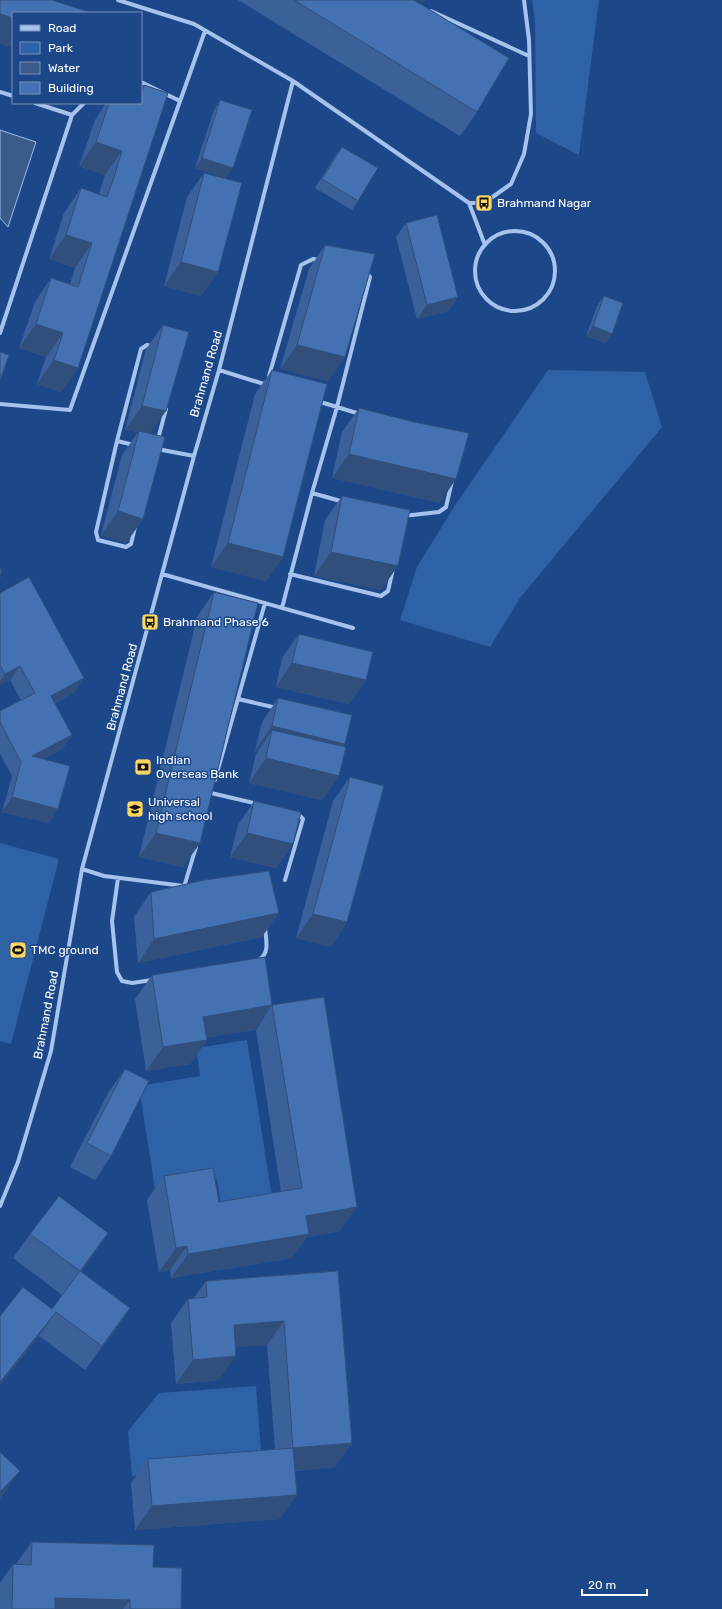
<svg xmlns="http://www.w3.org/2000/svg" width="722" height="1609" font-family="Rubik,sans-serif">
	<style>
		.green { fill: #2f61a7 }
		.water { fill: #3b5c8b; stroke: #98bdee }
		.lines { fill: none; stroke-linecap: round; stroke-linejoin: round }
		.minor { stroke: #a5c3ec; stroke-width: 4 }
		.wall { fill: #3a6199 }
		.shaded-wall { fill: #304f7d }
		.building { fill: #4471b2; stroke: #304f7d }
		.labels { text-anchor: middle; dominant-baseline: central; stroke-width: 3; stroke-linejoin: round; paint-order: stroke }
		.poi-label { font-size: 12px; fill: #fff; stroke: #1c4889; text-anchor: start }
		.street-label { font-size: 12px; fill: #fff; stroke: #1c4889 }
	</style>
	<rect width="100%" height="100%" fill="#1c4889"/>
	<path class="green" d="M532 0H599L579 155 536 133 535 23Z
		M548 370 645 372 662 427 520 598 490 647 400 620 417 567 454 507Z
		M0 843 59 859 11 1044 0 1041Z
		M247 1040 273 1203 222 1211 217 1179 155 1189 139 1086 200 1076 196 1048Z
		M256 1386 262 1466 132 1476 128 1431 159 1393Z"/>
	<path class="water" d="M0 130 36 142 8 227 0 218Z"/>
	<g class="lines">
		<path class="minor" d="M118 0 194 24 293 81 469 203H484L511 184 524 154 531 114 529 40 524 0
			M431 11 529 56
			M141 82 180 101
			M0 92 13 96
			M72 115 84 103
			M469 203 485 245
			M475 271a40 40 0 1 1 80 0a40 40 0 1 1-80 0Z
			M0 333 72 115 35 103
			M219 370 267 385
			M269 376 301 265 313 259 319 260
			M317 401 360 414
			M0 404 70 410 205 31
			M158 439 166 409
			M117 441 141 349 147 345 154 347
			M134 445 117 441 96 532 98 540 126 547 131 544 135 527
			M157 449 194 456
			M312 493 344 502
			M403 516 439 512 446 507 452 481
			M162 574 353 628
			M290 574 381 596 388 591 393 569
			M282 608 312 493 337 407 370 277 366 272
			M238 699 277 708
			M215 780 265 603
			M211 793 258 804
			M82 869 104 876 184 886
			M118 878 112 921 117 972 122 981 132 983 152 980
			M285 880 303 819 297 813
			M184 887 196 847
			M259 960C270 953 266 940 265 928
			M0 1206 18 1162 51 1051 82 869 194 456 219 370 293 81"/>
	</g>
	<path class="wall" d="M238 0H414L477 112 460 136Z
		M144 85 168 93 78 368 61 392 37 384 46 357 19 348 35 302 51 278 70 284 75 268 49 259 64 213 81 188 99 194 105 175 79 166 95 120 106 103H141V89Z
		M220 100 226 178 195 168 214 110Z
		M342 147 358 201 352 210 315 188 335 156Z
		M204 173 218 272 201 296 164 286 187 197Z
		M406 223 458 297 448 311 417 319 396 237Z
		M325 245 345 357 328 381 280 369 309 269Z
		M604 296 612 334 605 343 586 336 597 306Z
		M163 325 150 434 143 519 126 543 101 535 122 455 138 432 125 430 146 349Z
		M272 370 283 557 266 581 211 567 255 394Z
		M359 408 440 503 332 478 342 432Z
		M342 496 381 590 314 576 325 520Z
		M214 592 200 843 183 867 139 857 197 617Z
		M0 593 75 692 55 703 72 735 62 749 43 759 58 809 49 823 2 812 12 776 0 754V711L21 700 10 680 0 685Z
		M299 634 366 680 349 704 276 687 282 658Z
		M278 698 345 744 343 747 339 776 322 800 249 783 256 754 258 751H255L262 722Z
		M350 777 347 922 331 947 296 938 333 801Z
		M254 801 293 844 276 868 230 857 238 825Z
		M151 892 262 937 138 963 134 917Z
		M152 975 272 1005 255 1030 206 1037 207 1040 190 1064 146 1071 135 999Z
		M272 1005 340 1231 307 1237 292 1258 171 1278 170 1270 159 1272 147 1200 164 1176 219 1202 281 1192 256 1030Z
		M125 1069 111 1156 95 1180 70 1167 108 1093Z
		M108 1233 81 1272 130 1308 114 1332 85 1370 39 1336 0 1385V1316L52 1309 62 1295 13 1258 30 1234Z
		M338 1271 352 1443 335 1467 295 1471 280 1519 135 1530 131 1483 148 1459 275 1449 267 1345 236 1347 219 1380 176 1384 171 1323 188 1299H193L206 1281Z
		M32 1542 153 1567 181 1609H0V1583L13 1564H16Z"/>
	<path class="shaded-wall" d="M421 0H428L419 3Z
		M0 14 13 18V48L0 44Z
		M96 142 122 151 105 175 79 166Z
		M202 158 233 168 226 178 195 168Z
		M66 235 92 243 75 268 49 259Z
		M181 262 218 272 201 296 164 286Z
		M458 297 448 311 417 319 427 305Z
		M36 324 63 333 46 357 19 348Z
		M593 326 612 334 605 343 586 336Z
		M297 345 345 357 328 381 280 369Z
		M54 360 78 368 61 392 37 384Z
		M142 406 166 411 149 435 139 431 138 432 125 430Z
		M349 454 456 479 440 503 332 478Z
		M118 511 143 519 126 543 101 535Z
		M228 543 283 557 266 581 211 567Z
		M331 552 398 566 381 590 314 576Z
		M292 663 366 680 349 704 276 687Z
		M20 666 10 680 0 685V681L5 674Z
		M84 678 75 692 41 710 51 696Z
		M272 726 345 744 329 768 272 730 258 751H255Z
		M72 735 62 749 22 770 32 756Z
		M266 758 339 776 322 800 249 783Z
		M12 797 58 809 49 823 2 812Z
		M156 833 200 843 183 867 139 857Z
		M247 833 293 844 276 868 230 857Z
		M279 913 262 937 138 963 154 939Z
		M313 914 347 922 331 947 296 938Z
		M272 1005 255 1030 186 1041 203 1017Z
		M207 1040 190 1064 146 1071 163 1047Z
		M357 1207 340 1231 307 1237 292 1258 171 1278 188 1254 306 1216Z
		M108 1233 92 1257 63 1295 80 1271Z
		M187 1246 170 1270 159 1272 176 1248Z
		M130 1308 114 1332 85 1370 102 1346Z
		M56 1312 39 1336 0 1385V1382Z
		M284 1321 267 1345 217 1349 234 1325Z
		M236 1356 219 1380 176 1384 193 1360Z
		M352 1443 335 1467 276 1472 293 1448Z
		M20 1471 3 1495 0 1499V1492Z
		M297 1495 280 1519 135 1530 152 1506Z
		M55 1598 130 1600 123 1609H48Z"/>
	<path class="building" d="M0 0H52L92 13H13V18L0 14Z
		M294 0H414L509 58 477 112Z
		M144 85 168 93 78 368 54 360 63 333 36 324 51 278 78 287 84 268 92 243 66 235 81 188 107 197 114 177 122 151 96 142 109 103H135L138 104V103H141V94Z
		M220 100 252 110 233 168 202 158Z
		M342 147 378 168 358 201 322 179Z
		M204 173 242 183 218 272 181 262Z
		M437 215 458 297 427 305 406 223Z
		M325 245 375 254 345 357 297 345Z
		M604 296 623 303 612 334 593 326Z
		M163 325 189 332 166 411 142 406Z
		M0 352 9 355 0 381Z
		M272 370 327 384 283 557 228 543Z
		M359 408 414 422 469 433 456 479 349 454Z
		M139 431 165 437 143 519 118 511Z
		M342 496 410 510 398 566 331 552Z
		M0 569H2L0 578Z
		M29 577 84 678 51 696 72 735 32 756 70 766 58 809 12 797 21 762 0 722V711L35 693 20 666 5 674 0 665V593Z
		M214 592 258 603 200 843 156 833Z
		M299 634 373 652 366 680 292 663Z
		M278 698 352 715 345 744 272 726Z
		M272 730 346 747 339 776 266 758Z
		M350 777 384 786 347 922 313 914Z
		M254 801 301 812 293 844 247 833Z
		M269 871 279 913 154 939 151 892 204 880Z
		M265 957 272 1005 203 1017 207 1040 163 1047 152 975Z
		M324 997 357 1207 306 1216 309 1234 188 1254 187 1246 176 1248 164 1176 213 1168 219 1202 302 1188 272 1005Z
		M125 1069 149 1081 111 1156 87 1143Z
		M59 1196 108 1233 80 1271 30 1234Z
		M80 1271 130 1308 102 1346 56 1312 0 1382V1316L23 1287 52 1309Z
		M338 1271 352 1443 293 1448 284 1321 234 1325 236 1356 193 1360 188 1299 207 1297 206 1281Z
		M293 1448 297 1495 152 1506 148 1459Z
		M0 1452 20 1471 0 1492Z
		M32 1542 154 1545 153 1567 182 1568 181 1609H130V1600L55 1598V1609H12L13 1564 31 1565Z"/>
	<defs>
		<g id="bus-square" transform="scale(0.9)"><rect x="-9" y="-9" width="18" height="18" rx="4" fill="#fdd663" stroke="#1c4889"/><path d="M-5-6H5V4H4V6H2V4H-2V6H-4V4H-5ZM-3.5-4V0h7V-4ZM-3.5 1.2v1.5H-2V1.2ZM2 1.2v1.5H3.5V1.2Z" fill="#111"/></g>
		<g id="bank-square" transform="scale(0.9)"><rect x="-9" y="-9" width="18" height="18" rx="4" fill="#fdd663" stroke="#1c4889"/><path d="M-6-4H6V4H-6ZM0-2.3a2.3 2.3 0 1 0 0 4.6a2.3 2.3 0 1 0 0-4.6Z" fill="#111"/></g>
		<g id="school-square" transform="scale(0.9)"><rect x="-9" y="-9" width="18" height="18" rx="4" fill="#fdd663" stroke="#1c4889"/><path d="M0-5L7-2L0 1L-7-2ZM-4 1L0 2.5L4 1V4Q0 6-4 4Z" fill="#111"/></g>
		<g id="stadium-square" transform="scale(0.9)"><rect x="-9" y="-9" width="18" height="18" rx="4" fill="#fdd663" stroke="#1c4889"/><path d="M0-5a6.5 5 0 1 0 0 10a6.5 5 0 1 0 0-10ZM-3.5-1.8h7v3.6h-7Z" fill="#111"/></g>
	</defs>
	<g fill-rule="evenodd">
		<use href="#bus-square" x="484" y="203"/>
		<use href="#bus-square" x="150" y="622"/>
		<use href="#bank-square" x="143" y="767"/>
		<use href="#school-square" x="135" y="809"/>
		<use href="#stadium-square" x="18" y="950"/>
	</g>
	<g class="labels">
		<g class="poi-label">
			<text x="497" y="203">Brahmand Nagar</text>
			<text x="163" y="622">Brahmand Phase 6</text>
			<text x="156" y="760">Indian<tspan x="156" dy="14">Overseas Bank</tspan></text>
			<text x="148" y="802">Universal<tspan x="148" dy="14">high school</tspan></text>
			<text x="31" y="950">TMC ground</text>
		</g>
		<g class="street-label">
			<text transform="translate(206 374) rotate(-74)">Brahmand Road</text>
			<text transform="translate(122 687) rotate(-75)">Brahmand Road</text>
			<text transform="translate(46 1015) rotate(-79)">Brahmand Road</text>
		</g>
	</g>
	<rect x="12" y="12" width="130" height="92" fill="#1c4889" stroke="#7791b8"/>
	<rect x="20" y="25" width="20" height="6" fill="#a5c3ec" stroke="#7791b8"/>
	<text x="48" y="32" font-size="12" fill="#ffffff">Road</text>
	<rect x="20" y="42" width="20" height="12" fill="#2f61a7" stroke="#7791b8"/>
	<text x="48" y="52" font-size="12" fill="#ffffff">Park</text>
	<rect x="20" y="62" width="20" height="12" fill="#3b5c8b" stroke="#7791b8"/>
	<text x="48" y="72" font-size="12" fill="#ffffff">Water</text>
	<rect x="20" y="82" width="20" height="12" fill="#4471b2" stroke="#7791b8"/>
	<text x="48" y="92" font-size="12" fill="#ffffff">Building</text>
	<path d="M582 1589v6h65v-6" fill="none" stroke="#ffffff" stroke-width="2"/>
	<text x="588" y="1589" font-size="12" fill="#ffffff" stroke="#1c4889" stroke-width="3" paint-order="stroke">20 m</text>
</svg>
